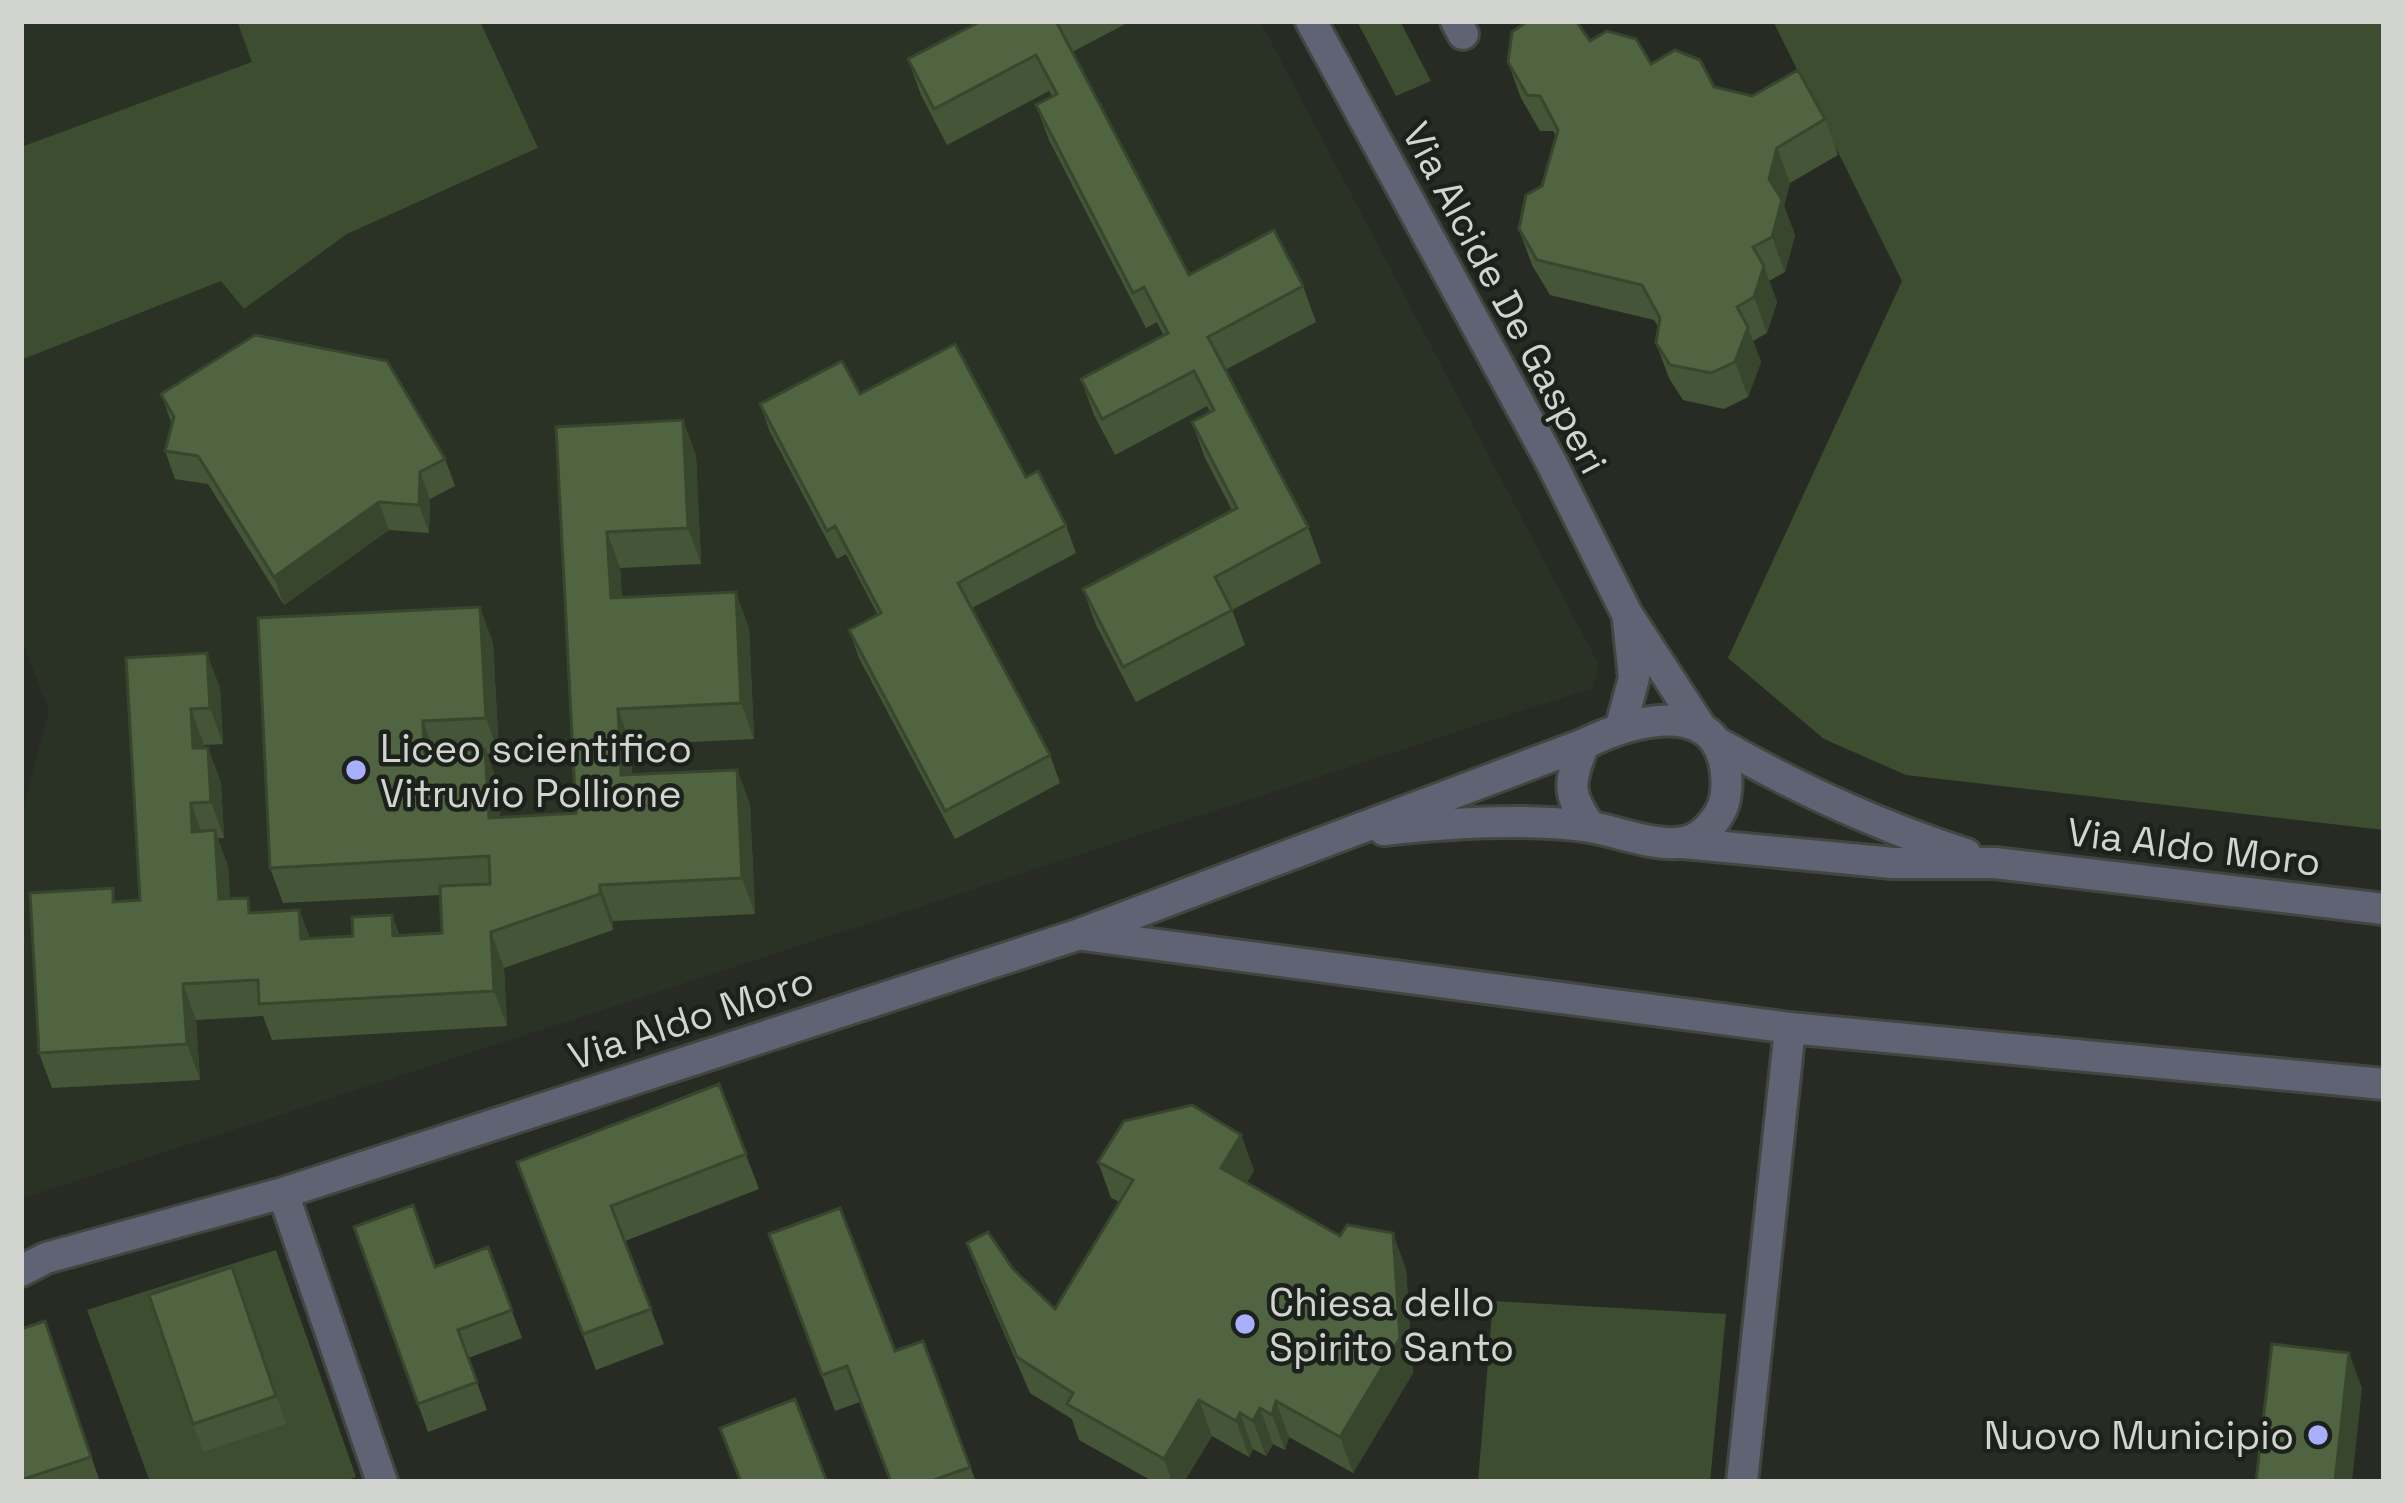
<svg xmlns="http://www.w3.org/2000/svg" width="2405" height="1503" font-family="'Space Grotesk',sans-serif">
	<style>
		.built { fill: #2a3225 }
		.green { fill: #3c4e2f }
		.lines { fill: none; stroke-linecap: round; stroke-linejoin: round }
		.street-casing { stroke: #424640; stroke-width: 36 }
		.street { stroke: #606373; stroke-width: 30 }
		.wall { fill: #455638 }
		.shaded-wall { fill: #38462e }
		.building { fill: #506441; stroke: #38462e; stroke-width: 3 }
		.poi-dot { fill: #a8b0fc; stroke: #1d211b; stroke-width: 4.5 }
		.labels { text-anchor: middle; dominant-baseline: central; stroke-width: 9; stroke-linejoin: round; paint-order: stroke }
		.street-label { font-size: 39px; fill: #d2d4d0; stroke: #1d211b }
		.poi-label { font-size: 39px; fill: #d2d4d0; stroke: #1d211b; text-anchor: start }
	</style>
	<rect width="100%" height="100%" fill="#272b24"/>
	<path class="built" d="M21 21H237L253 62 21 147Z
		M480 21H1260L1599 665 1592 688 21 1199V817L49 711 21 638V360L221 281 244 309 347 234 537 149Z"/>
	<path class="green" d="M237 21H480L538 148 347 234 244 309 221 281 21 360V147L252 62Z
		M1357 21H1400L1431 81 1396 96Z
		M1773 21H2384V830L1906 775 1824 739 1728 658 1902 281Z
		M276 1250 356 1477 341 1482H150L87 1310Z
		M1493 1301 1726 1314 1710 1482H1478Z"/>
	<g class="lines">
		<g class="street-casing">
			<path id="street" d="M1311 21 1552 464 1627 614 1702 729
				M1456 21 1463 34
				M1621 726 1634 678 1628 620
				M1720 744C1800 790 1879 826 1966 854
				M1384 830C1452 823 1517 818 1585 826 1615 830 1655 848 1684 842 1700 839 1711 827 1719 814 1728 800 1728 777 1724 761 1708 696 1625 724 1584 744 1569 782 1566 793 1590 826
				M1683 843 1893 863H1995L2384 909
				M1083 935 1790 1028
				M283 1193 382 1482
				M21 1271 46 1258 283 1193 1077 935 1584 744
				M1742 1482 1790 1028 2384 1084"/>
		</g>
		<use href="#street" class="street"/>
	</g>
	<path class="wall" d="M981 21H1131L1072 52 1189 275 1303 286 1316 322 1225 370 1308 527 1321 563 1232 610 1245 645 1136 702 1096 625 1083 589 1232 510 1205 458 1192 422 1210 412 1207 406 1115 455 1094 415 1081 379 1164 336 1157 322 1146 328 1049 140 1036 105 1052 96 1049 91 947 145 921 95 908 59Z
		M1590 41 1714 87 1825 119 1838 155 1790 183 1784 206 1795 235 1785 272 1769 281 1777 302 1767 333 1753 341 1761 362 1748 397 1724 409 1683 400 1669 378 1656 343 1659 328 1654 320 1550 295 1532 265 1519 229 1542 186 1556 136 1553 131H1540L1521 98 1508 62Z
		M161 394 445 459 455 486 430 499 429 533 389 530 284 605 208 484 175 479 165 451 172 424Z
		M860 394 1026 477 1066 525 1076 553 972 608 1050 755 1060 783 955 839 859 658 849 630 878 615 846 554 837 559 770 432 760 404Z
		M683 420 696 456 701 564 620 568 622 598 749 628 754 739 631 745 632 775 737 770 750 805 755 914 613 921V930L504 968 507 1026 272 1040 263 1016 196 1020 200 1080 52 1088 39 1053 118 902 140 900 126 658 220 688 223 744 204 745V748H208L221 783 224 838H217L228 866 230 899 253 913 299 910 310 939 353 936 392 915 399 935 442 933 440 895 283 903 270 868 493 643 499 754H487L498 785 500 817 576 813 556 427Z
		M719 1084 759 1189 625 1241 664 1344 596 1370 517 1162Z
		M1241 1135 1254 1171 1247 1182 1340 1236 1406 1269 1413 1373 1353 1473 1289 1437 1285 1450 1273 1444 1266 1456 1253 1449 1249 1457 1212 1436 1184 1482H1154L1079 1440 1072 1419 1030 1393 980 1278 967 1243 1013 1269 1055 1309 1120 1202 1111 1198 1098 1162Z
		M354 1227 435 1266 488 1247 522 1338 468 1358 487 1410 428 1432Z
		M769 1234 895 1351 923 1341 976 1482H890L860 1402 835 1411Z
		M243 1294 286 1424 203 1452 193 1424Z
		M45 1321 100 1482H21V1329Z"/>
	<path class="shaded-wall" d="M1777 148 1790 183 1784 206 1795 235 1785 272 1772 237 1769 179Z
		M1764 266 1777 302 1767 333 1754 297Z
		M1748 327 1761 362 1748 397 1735 362Z
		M683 420 696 456 701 564 688 528Z
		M420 472 430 499 429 533 419 505Z
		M379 502 389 530 284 605 274 577Z
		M607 532 620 568 624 634 611 598Z
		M736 592 749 628 754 739 741 703Z
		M480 607 493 643 499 754 486 718Z
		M207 653 220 688 223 744 210 708Z
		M191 709 204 745 206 784 193 748Z
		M618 709 631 745 634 811 621 775Z
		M423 721 436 757 424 752Z
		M208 748 221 783 224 838 211 802Z
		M485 749 498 785 502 853 489 818Z
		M737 770 750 805 755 914 742 878Z
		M191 803 204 839 192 832Z
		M215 830 228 866 232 935 219 899Z
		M600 885 613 921V930L600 894Z
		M299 910 312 946 301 939Z
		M392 915 405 950 393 936Z
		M491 932 504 968 507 1026 494 991Z
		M183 984 196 1020 200 1080 187 1044Z
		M1241 1135 1254 1171 1234 1203 1221 1168Z
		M1393 1233 1406 1269 1413 1373 1353 1473 1340 1437Z
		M2349 1353 2362 1388 2352 1482H2335Z
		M1199 1400 1212 1436 1184 1482H1172L1164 1459Z
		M1276 1401 1289 1437 1285 1450 1272 1415Z
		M1260 1408 1273 1444 1266 1456 1253 1421Z
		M1240 1413 1253 1449 1249 1457 1236 1421Z"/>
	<path class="building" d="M981 21H1056L1189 275 1274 230 1303 286 1208 337 1308 527 1215 577 1232 610 1123 667 1083 589 1237 508 1192 422 1214 410 1194 371 1102 419 1081 379 1168 333 1144 287 1133 293 1036 105 1057 94 1036 55 934 109 908 59Z
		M1528 21H1576L1590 41 1607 31 1636 39 1651 64 1675 50 1700 60 1714 87 1752 96 1798 70 1825 119 1777 148 1769 179 1782 200 1772 237 1753 247 1764 266 1754 297 1737 307 1748 327 1735 362 1711 373 1670 365 1656 343 1660 318 1642 285 1537 260 1519 229 1526 195 1542 186 1558 130 1540 96 1527 95 1508 62 1512 32Z
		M255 335 387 361 445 459 420 472 419 505 379 502 274 577 198 456 165 451 174 417 161 394Z
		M955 344 1026 477 1038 471 1066 525 958 583 1050 755 945 811 849 630 881 613 835 526 827 531 760 404 842 361 860 394Z
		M683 420 688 528 607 532 611 598 736 592 741 703 618 709 621 775 737 770 742 878 600 885V894L491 932 494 991 259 1004 258 980 183 984 187 1044 39 1053 30 893 113 888V902L140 900 126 658 207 653 210 708 191 709 193 748H208L211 802 191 803 192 832 215 830 219 899 248 898 249 913 299 910 301 939 353 936 352 917 392 915 393 936 442 933 440 886 490 884 489 856 270 868 258 618 480 607 486 718 423 721 424 752 485 749 489 818 576 813 556 427Z
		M719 1084 746 1154 611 1206 651 1309 583 1334 517 1162Z
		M1192 1105 1241 1135 1221 1168 1340 1236 1347 1225 1393 1233 1400 1338 1340 1437 1276 1401 1272 1415 1260 1408 1253 1421 1240 1413 1236 1421 1199 1400 1164 1459 1067 1404 1073 1393 1017 1357 967 1243 988 1232 1013 1269 1055 1309 1133 1180 1098 1162 1124 1121Z
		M413 1205 435 1267 488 1247 512 1310 458 1330 477 1382 418 1404 354 1227Z
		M840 1208 895 1351 923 1341 970 1467 929 1482H891L847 1366 822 1375 769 1234Z
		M232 1267 276 1396 193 1424 149 1295Z
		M45 1321 91 1457 21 1480V1329Z
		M2272 1344 2349 1353 2335 1482H2256Z
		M795 1399 827 1482H741L720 1428Z"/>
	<g class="poi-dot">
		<circle cx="356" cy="770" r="12"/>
		<circle cx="1245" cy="1324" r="12"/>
		<circle cx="2318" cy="1435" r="12"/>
	</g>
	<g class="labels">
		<g class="street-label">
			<text transform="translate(1505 298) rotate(62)">Via Alcide De Gasperi</text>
			<text transform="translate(2194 847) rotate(7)">Via Aldo Moro</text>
			<text transform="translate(691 1018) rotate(-18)">Via Aldo Moro</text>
		</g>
		<g class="poi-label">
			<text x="380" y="748">Liceo scientifico<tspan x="380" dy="45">Vitruvio Pollione</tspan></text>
			<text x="1269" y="1302">Chiesa dello<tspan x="1269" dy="45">Spirito Santo</tspan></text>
			<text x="2294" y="1435" text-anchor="end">Nuovo Municipio</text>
		</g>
	</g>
	<rect width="2405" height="1503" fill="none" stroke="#d2d4d0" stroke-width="48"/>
</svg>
